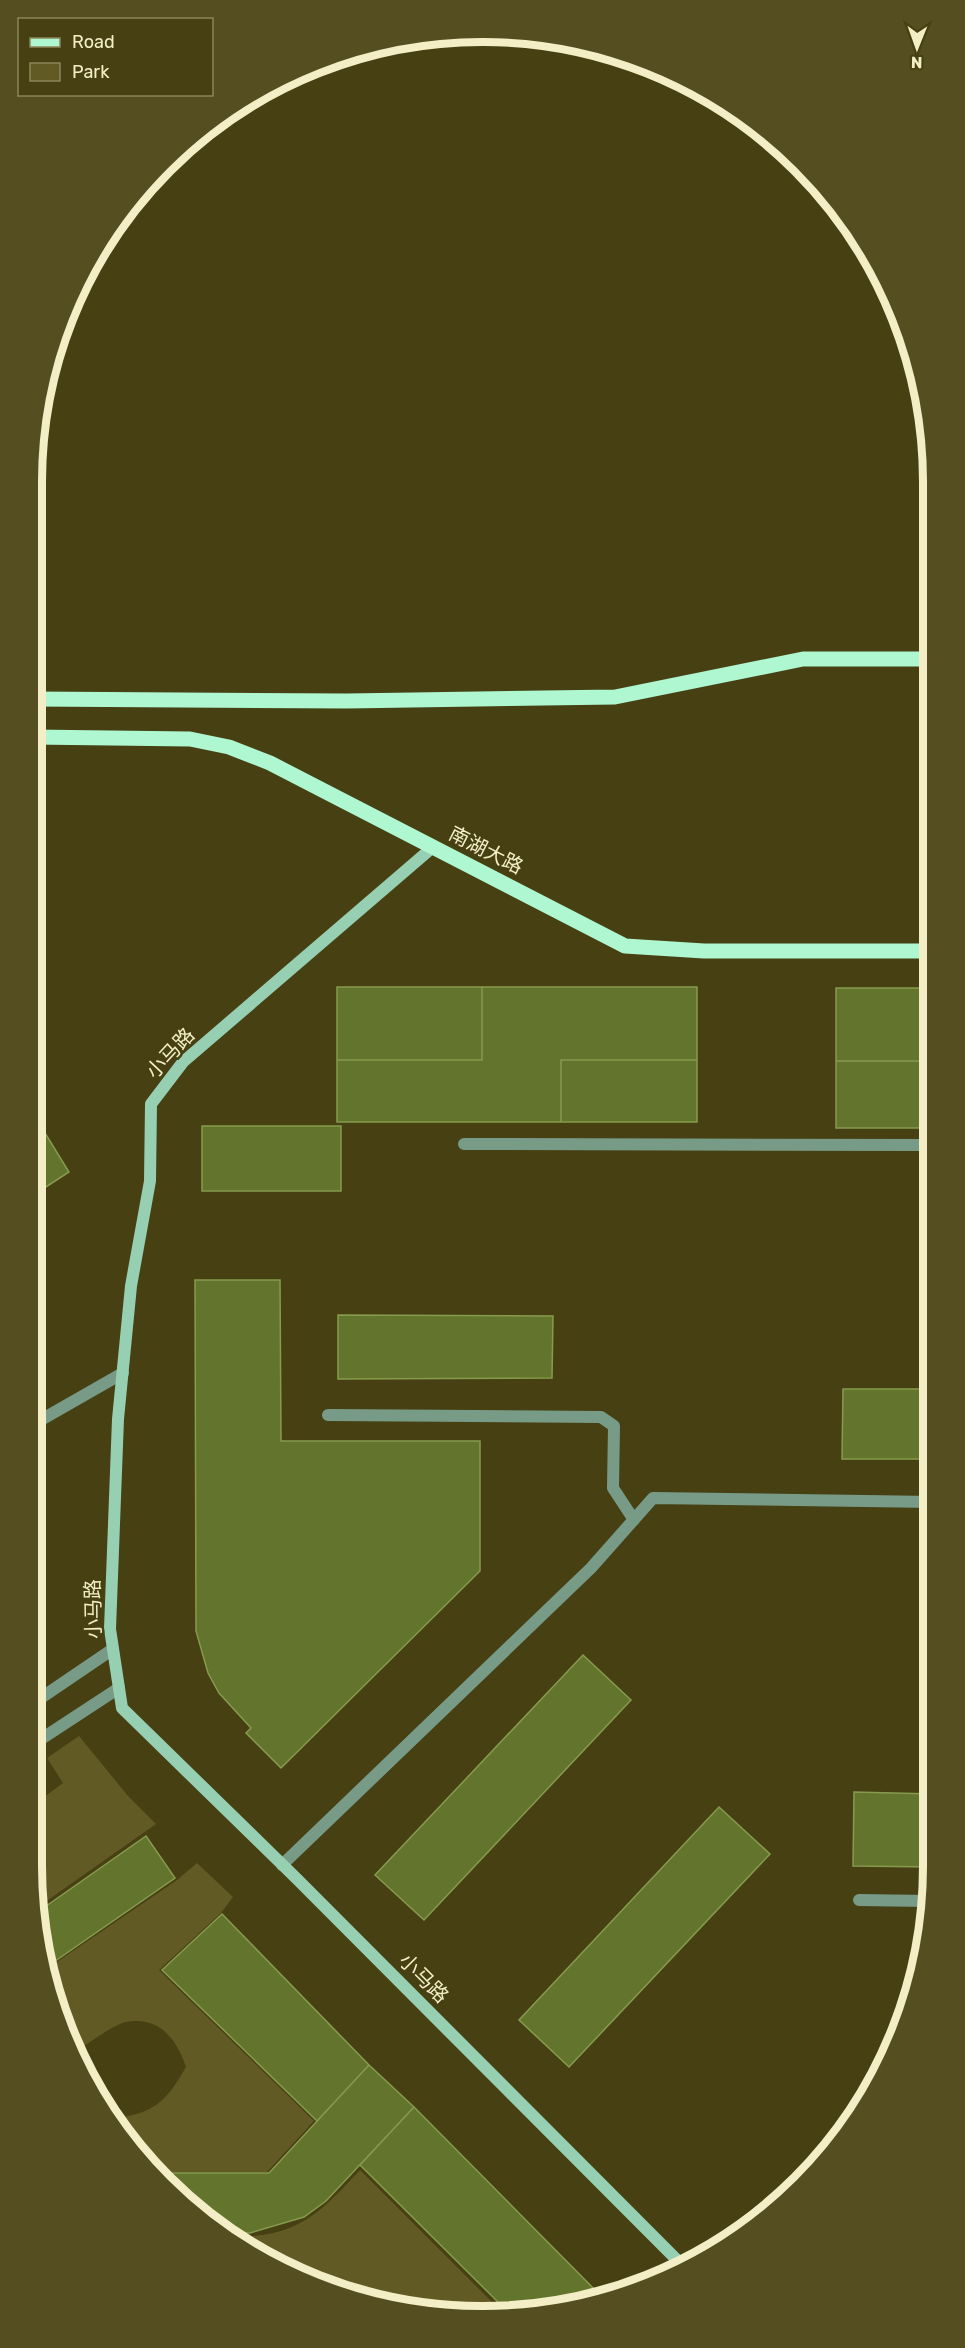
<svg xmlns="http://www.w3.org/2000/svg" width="965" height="2348" font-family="Rubik,'Noto Sans SC',sans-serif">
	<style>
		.green { fill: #625a24 }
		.building { fill: #63742c; stroke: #879b4e; stroke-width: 1.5 }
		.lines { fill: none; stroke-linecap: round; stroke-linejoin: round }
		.lane { stroke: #789b88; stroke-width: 12 }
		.secondary { stroke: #97cfb2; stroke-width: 12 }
		.primary { stroke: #aef7d1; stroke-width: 15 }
		.labels { text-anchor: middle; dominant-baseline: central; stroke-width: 5; stroke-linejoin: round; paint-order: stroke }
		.street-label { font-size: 20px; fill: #f3eec6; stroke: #464013 }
		.rim { fill: none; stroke: #f3eec6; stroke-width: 8 }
	</style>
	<rect width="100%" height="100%" fill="#464013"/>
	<path class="green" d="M79 1736 128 1796 156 1824 38 1907 32 1865V1806L63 1783 47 1758Z
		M197 1863 233 1897 221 1913 159 1970 314 2121 267 2172H155L143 2163 112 2119C153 2113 165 2104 186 2067 177 2040 160 2016 126 2022 114 2024 87 2045 74 2052L56 2011 48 1968 177 1880Z
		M360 2170 500 2310C475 2311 447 2315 422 2312 361 2305 281 2276 233 2237 298 2237 319 2214 360 2170Z"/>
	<path class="building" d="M337 987H482V1060H337Z
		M482 987H697V1060H561V1122H337V1060H482Z
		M836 988H931V1061H836Z
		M561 1060H697V1122H561Z
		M836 1061H931L932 1128H836Z
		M37 1120 69 1172 32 1196V1123Z
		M202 1126H341V1191H202Z
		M195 1280H280L281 1441H480V1571L281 1768 246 1733 251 1728 219 1693 208 1673 196 1631Z
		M338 1315 553 1316 552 1378 338 1379Z
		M843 1389H932V1459H842Z
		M583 1655 631 1700 424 1920 375 1875Z
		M854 1792 933 1794V1867L853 1866Z
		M719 1807 770 1854 569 2067 519 2020Z
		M146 1836 175 1878 48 1966 39 1911Z
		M222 1914 369 2065 317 2121 162 1970Z
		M369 2065 414 2107 326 2201 304 2217 250 2233H229L156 2173H269Z
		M414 2107 601 2296 571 2308 506 2310 360 2165Z"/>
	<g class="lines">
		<path class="lane" d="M464 1144 932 1145
			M328 1415 601 1417 614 1426 613 1488 634 1520
			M32 1425 123 1373
			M32 1704 113 1649
			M32 1745 119 1688
			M282 1865 591 1568 653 1498 933 1502
			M859 1900 928 1901"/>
		<path class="secondary" d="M433 847 183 1062 151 1104 150 1181 131 1286 118 1419 110 1629 122 1708 297 1879 683 2266"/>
		<path class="primary" d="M32 699 347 701 615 697 803 659H930
			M32 737 190 739 229 747 270 763 625 946 704 951H931"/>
	</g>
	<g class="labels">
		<g class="street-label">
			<text transform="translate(486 850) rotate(27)">南湖大路</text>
			<text transform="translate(170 1053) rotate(-47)">小马路</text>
			<text transform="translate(93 1609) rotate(-91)">小马路</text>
			<text transform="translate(424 1978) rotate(45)">小马路</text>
		</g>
	</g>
	<path d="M0 0H965V2348H0ZM482 42H483A440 440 0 0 1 923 482V1866A440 440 0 0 1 483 2306H482A440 440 0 0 1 42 1866V482A440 440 0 0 1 482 42Z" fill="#544e21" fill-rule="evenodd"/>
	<path class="rim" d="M482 42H483A440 440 0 0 1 923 482V1866A440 440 0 0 1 483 2306H482A440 440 0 0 1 42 1866V482A440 440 0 0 1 482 42Z"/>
	<rect x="18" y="18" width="195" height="78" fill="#464013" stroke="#8b865b" stroke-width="1.5"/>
	<rect x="30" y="38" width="30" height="9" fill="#aef7d1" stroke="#8b865b" stroke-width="1.5"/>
	<text x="72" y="48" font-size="18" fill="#f3eec6">Road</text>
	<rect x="30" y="63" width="30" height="18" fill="#625a24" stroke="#8b865b" stroke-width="1.5"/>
	<text x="72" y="78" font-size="18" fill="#f3eec6">Park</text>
	<g transform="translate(917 48) rotate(181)" stroke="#464013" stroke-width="4.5" paint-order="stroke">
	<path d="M0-4.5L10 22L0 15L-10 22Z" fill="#f3eec6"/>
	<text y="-9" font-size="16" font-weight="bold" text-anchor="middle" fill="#f3eec6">N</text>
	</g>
</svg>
